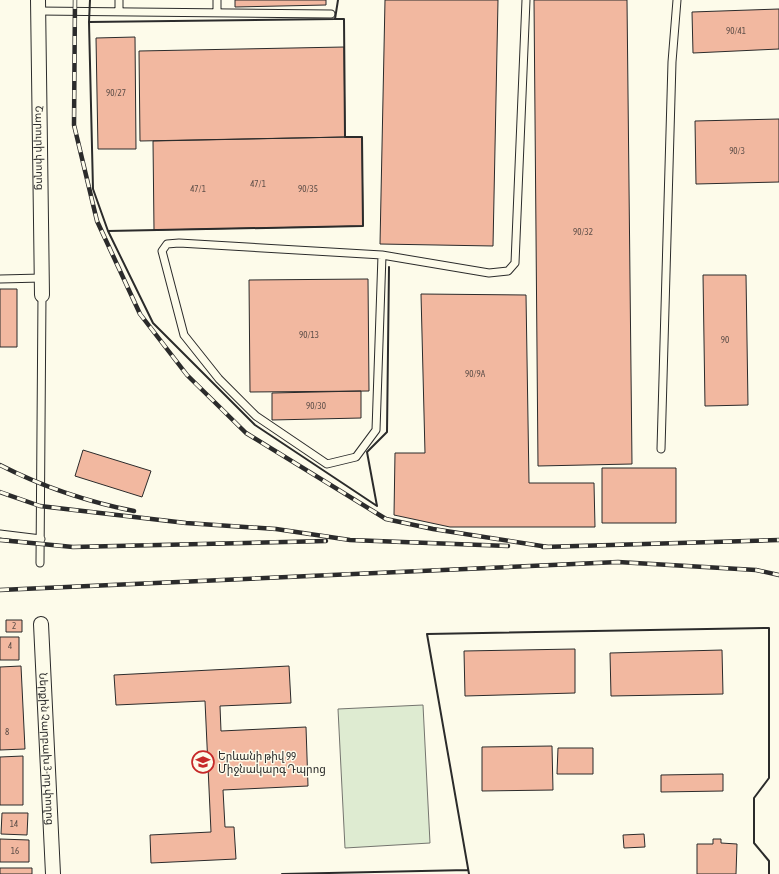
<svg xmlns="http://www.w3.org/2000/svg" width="779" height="874" font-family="'Asap Condensed','Noto Sans Armenian',sans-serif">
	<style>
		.green { fill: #deebd1; stroke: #74746e }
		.building { fill: #f2b8a0; stroke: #2b2b2b }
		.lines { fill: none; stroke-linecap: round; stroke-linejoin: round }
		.lane-casing { stroke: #2b2b2b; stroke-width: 9 }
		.street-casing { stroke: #2b2b2b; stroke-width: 16 }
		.lane { stroke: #fdfbea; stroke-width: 7 }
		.street { stroke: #fdfbea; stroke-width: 14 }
		.rail-casing { stroke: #2b2b2b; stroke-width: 4.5 }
		.rail { stroke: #fdfbea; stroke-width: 3; stroke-dasharray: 9; stroke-linecap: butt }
		.wall { stroke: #2b2b2b; stroke-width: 2 }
		.labels { text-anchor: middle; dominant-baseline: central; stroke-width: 3; stroke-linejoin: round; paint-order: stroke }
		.number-label { font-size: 9px; fill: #5d4e48 }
		.street-label { font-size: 11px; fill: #2b2b2b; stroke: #fdfbea }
		.poi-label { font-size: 11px; fill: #2b2b2b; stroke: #fdfbea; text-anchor: start }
	</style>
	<rect width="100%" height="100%" fill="#fdfbea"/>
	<path class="green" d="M423 705 430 843 345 848 338 709Z"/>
	<path class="building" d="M235 0H326V5L235 7Z
		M385 0H498L493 246 380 244Z
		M534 0H627L632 464 538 466Z
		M779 9V49L693 53 692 12Z
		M135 37 136 149H98L96 38Z
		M344 47 345 137 140 141 139 51Z
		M779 119V182L696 184 695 121Z
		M345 137H362L363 226 154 230 153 141Z
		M703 275H746L748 405 705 406Z
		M368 279 369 391 250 392 249 280Z
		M0 289H17V347H0Z
		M421 294 526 295 529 483H594L595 527H450L394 515 395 453H425Z
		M361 391V418L272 420V393Z
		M83 450 151 471 142 497 75 476Z
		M602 468H676V523H602Z
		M6 620H22V632H6Z
		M0 637H19V660H0Z
		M575 649V693L465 696 464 651Z
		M722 650 723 694 611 696 610 653Z
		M21 666 25 749 0 750V667Z
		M289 666 291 703 220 706 221 731 306 727 308 786 223 790 225 827H234L236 859 151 863 150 835 211 832 205 701 116 705 114 675Z
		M552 746 553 790 482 791V747Z
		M558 748H593V774H557Z
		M23 756V805H0V757Z
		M723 774V791L661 792V775Z
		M2 813H28L27 835 1 834Z
		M644 834 645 847 624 848 623 835Z
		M0 839 29 840V862H0Z
		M713 839H721V843L737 844 736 874H697V844H713Z
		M0 868H32V874H0Z"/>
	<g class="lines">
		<g class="lane-casing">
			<path id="lane" d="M217 0V13
				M38 11 331 14
				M119 12V0
				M382 255 376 430 356 457 327 464 256 416 219 379 184 335 162 251 167 244 179 243 382 255 489 273 508 271 515 263 526 0
				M0 279 42 278
				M661 449 672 62 677 0
				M0 534 41 539
				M40 563 42 295"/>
		</g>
		<g class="street-casing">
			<g id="street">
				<path id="s1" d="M38 0 42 295"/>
				<path id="s2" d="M41 624 53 874"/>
			</g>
		</g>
		<use href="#lane" class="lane"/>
		<use href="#street" class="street"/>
		<g class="rail-casing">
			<path id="rail" d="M75 0 74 125 97 221 140 314 187 375 246 433 386 519 433 529 548 547
				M0 465C41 486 88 502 134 511
				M0 492 40 506 186 523 276 529 350 540 508 546
				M0 540 73 547 326 541
				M543 547 779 540
				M0 590 618 562 756 570 779 575"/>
		</g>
		<use href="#rail" class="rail"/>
		<path class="wall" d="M90 0 89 22H91
			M335 19H344L345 137H362L363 226 108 231 93 189 89 22Z
			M335 19 338 0
			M108 231 153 323 255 425 377 506 367 452 387 432 389 267
			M282 874 468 870
			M469 874 427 634 769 628V778L754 798V843L769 861V874"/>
	</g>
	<defs>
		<g id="school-ring" transform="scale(1.15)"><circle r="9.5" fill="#fdfbea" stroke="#c62828" stroke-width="1.5"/><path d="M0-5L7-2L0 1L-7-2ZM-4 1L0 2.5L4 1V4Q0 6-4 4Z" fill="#c62828"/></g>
	</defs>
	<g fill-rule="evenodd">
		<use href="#school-ring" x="203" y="762"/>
	</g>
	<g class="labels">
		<g class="number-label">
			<text x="736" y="31">90/41</text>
			<text x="116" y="93">90/27</text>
			<text x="737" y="151">90/3</text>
			<text x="258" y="184">47/1</text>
			<text x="198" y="189">47/1</text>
			<text x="308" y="189">90/35</text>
			<text x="583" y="232">90/32</text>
			<text x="309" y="335">90/13</text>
			<text x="725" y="340">90</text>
			<text x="475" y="374">90/9A</text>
			<text x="316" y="406">90/30</text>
			<text x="14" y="626">2</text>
			<text x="10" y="646">4</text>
			<text x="7" y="732">8</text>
			<text x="14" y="824">14</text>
			<text x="15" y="851">16</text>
		</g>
		<g class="street-label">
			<text stroke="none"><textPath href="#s1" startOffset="148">Շարուրի փողոց</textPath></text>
			<text stroke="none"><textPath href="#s2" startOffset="125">Ներքին Չարբախ 3-րդ փողոց</textPath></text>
		</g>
		<g class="poi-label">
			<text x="218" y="756">Երևանի թիվ 99<tspan x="218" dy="13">Միջնակարգ Դպրոց</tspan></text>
		</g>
	</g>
</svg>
